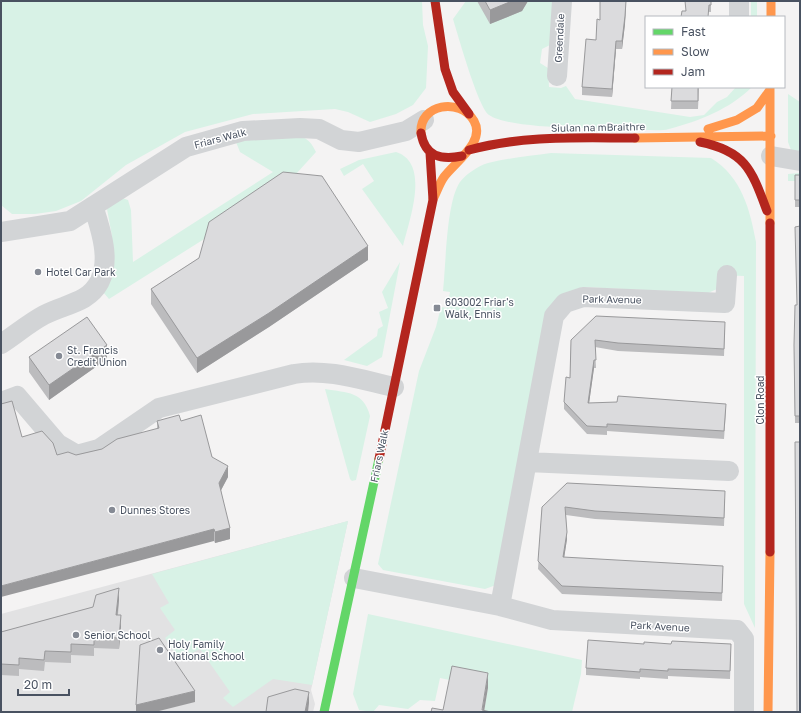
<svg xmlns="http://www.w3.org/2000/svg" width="801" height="713" font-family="'Golos Text',sans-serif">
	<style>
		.education { fill: #e2e2e3 }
		.green { fill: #d8f2e6 }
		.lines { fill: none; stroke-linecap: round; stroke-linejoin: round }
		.street { stroke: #d2d4d6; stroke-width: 20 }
		.fast { stroke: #63d668; stroke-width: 9 }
		.slow { stroke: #ff974d; stroke-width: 9 }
		.jam { stroke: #b3261e; stroke-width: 9 }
		.wall { fill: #bcbcbe }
		.shaded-wall { fill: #99999b }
		.building { fill: #dbdbdd; stroke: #99999b }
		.poi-dot { fill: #858a94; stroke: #fff; stroke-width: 1.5 }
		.labels { text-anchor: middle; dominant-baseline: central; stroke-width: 3; stroke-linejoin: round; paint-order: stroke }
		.street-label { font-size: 10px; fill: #495261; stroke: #fff }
		.poi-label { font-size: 10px; fill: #495261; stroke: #fff; text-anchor: start }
	</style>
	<rect width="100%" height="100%" fill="#f4f3f3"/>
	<path class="education" d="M348 521 311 690 315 704 313 712H1V614Z"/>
	<path class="green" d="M1 1H422L423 25 428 46 426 88 413 105 396 114 370 122 348 112 335 109 253 114 185 132 126 165 81 201 56 211 35 214H12L1 205Z
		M466 1H554L550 45 542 49 540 63 548 68 549 87 561 88 566 86 575 99 690 117 704 115 717 102 727 97 736 87H752C730 109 699 121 669 129 658 132 642 129 630 129 600 128 511 130 489 115 478 107 458 35 453 19Z
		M751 1H757V17H751Z
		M788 94 800 102V153L791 150 788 142Z
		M285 134C302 137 308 135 316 152L296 174 209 236 109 299 103 292 112 236 107 209 119 197 128 200 131 210 133 262 273 172 240 152 236 142Z
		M396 152C431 163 409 221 403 246L362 189 374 181 363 164 344 176 340 169 359 160Z
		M551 153 711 158C742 177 750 210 756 242L755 628 744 604V276L719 275 717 289 708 293 583 287 562 295 496 585 485 589 383 570 378 564 419 371 436 327 441 307 447 308 450 292 443 291C446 265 446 202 460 182 466 174 478 166 488 163 508 158 530 156 551 153Z
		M800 173V181H788V174Z
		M400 262 382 357 367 366 344 360 377 336 378 329 383 326 379 312 388 308 382 292Z
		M325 389C348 393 363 391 370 416L356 480 352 481 350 479Z
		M348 521 312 685 273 679 233 707 223 698 230 692 200 649 179 659 165 638 175 630 160 608 169 603 152 574Z
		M368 614 582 660 581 674 572 712H484L488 688 440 678 435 701 420 700 408 709 379 705 373 712 359 710 353 694Z"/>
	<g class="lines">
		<path class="street" d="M739 17V1
			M557 76 562 1
			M771 156 800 161
			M1 232 70 221 186 147 243 131 300 128 319 129 341 140 359 142 406 131 424 120
			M1 344C15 335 29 323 44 315 57 308 72 305 84 298 117 278 103 235 93 206
			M1 402 17 396 58 444 77 455 99 449 159 408 294 374C327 368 362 380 394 387
			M527 462 729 471
			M354 578 500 606 552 620 737 630 744 639V712
			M500 606 554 316 565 303 583 297 725 303 727 275"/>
		<path class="fast" d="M324 712 379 459"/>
		<path class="slow" d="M771 1V17
			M770 87V223
			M708 129 737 120 757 108 770 90
			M421 133C419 104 460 97 474 121 486 142 455 162 444 177 439 184 437 192 433 199
			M635 138 771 136
			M768 712 770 552"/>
		<path class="jam" d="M435 1 445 69 453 92 469 114
			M421 133C425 157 441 160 462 156
			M700 142C746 151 752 171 767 211
			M469 150C524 135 578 138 635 138
			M379 459 433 200 430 153
			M770 552V223"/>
	</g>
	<path class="wall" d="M477 1H528L522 11 490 24Z
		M626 1 625 24 622 49H616L612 97 582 95V87L596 40 600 20Z
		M711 1V12L685 11Z
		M672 87H699L698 109H671Z
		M795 175H800V207H795Z
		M800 226V423H795L794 345 797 305Z
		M199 258 368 260 269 327 197 373 151 304V289Z
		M725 330 724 356 618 351 595 347 596 368H594L589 403 726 411 724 439 607 431V435L587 434 564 409V402L570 378 571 340Z
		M29 357 107 359 49 400 29 372Z
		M157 421H181L212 457 228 477 221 490 230 539 215 543 214 541 22 437 57 455H76L102 449 157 429Z
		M725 499 724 526 595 519 566 515 567 539 564 558 723 574 722 601 562 594 538 569 542 507Z
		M119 600 118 615 121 626 119 649 94 648V656L71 655V663L45 662 44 671 19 669V676L1 675V632Z
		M731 652 730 679 668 676V679L640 677V679L586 675V668Z"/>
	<path class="shaded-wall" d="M512 1H528L522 11 490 24V10Z
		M626 1 625 24 622 49V41Z
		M616 41V49L612 97V89Z
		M368 246V260L269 327 197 373V358Z
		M107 345V359L49 400V385Z
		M594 360V368L588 411V403Z
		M228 466V477L219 494V483Z
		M230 528V539L215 543V532Z
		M214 529V541L1 597V586Z
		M567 532V539L563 565V557Z
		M119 588V600L116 627V615Z
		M121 615V626L119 649V638Z
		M488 673V688L484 712H482Z
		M195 691V702L155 712H136V705Z
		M309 692V703L308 712H305Z"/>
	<path class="building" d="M485 1H512L490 10Z
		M600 1H626L625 16 622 41H616L612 89 582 87 586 39 596 40 597 19 600 20Z
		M685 1H711V5H709L708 17H681L682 11H686Z
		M672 87H698V101H671Z
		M283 172 322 176 368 246 269 313 197 358 151 289 199 258 209 222Z
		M795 175H800V200H795Z
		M800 226V416H795L794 345 795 305H797L795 227Z
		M596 316 725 322 724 349 618 343 595 340 596 360H594L588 403 617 402 618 396 726 404 724 431 607 424V427L587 426 564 402 566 377 570 378 571 340Z
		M87 317 107 345 49 385 29 357Z
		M12 401 22 437 42 431 53 443 57 455 68 452 76 455 102 449 117 439 159 428 157 421 179 415 181 421 201 415 212 457 228 466 219 483 230 528 215 532 214 529 1 586V404Z
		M795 442H800V712H797Z
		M567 483 725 491 724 518 595 511 565 507 567 532 563 557 723 566 722 593 562 586 538 561 542 507Z
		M119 588 116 615H121L119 638 94 637V645L71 644V652L45 651 44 660 19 658V665L1 664V632L93 607 96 595Z
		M159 638 195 691 136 705 140 645Z
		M588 640 644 644V642L671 644 672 641 731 644 730 671 668 669V671L640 669V672L586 668Z
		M452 666 488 673 482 710 491 712H431L432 708 443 710Z
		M295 689 309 692 305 712H266L268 697Z"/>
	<g class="poi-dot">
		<circle cx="38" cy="272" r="4"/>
		<rect x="433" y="304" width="8" height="8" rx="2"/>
		<circle cx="59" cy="356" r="4"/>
		<circle cx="112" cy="510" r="4"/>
		<circle cx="76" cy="635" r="4"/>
		<circle cx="160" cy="650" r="4"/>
	</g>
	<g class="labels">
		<g class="street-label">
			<text transform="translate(559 38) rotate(-87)">Greendale</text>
			<text transform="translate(598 127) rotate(-1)">Siulan na mBraithre</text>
			<text transform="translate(220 138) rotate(-15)">Friars Walk</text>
			<text transform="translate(612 299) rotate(1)">Park Avenue</text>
			<text transform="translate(760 400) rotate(-90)">Clon Road</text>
			<text transform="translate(379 456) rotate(-78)">Friars Walk</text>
			<text transform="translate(660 626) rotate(3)">Park Avenue</text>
		</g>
		<g class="poi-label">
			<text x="46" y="272">Hotel Car Park</text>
			<text x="445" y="302">603002 Friar's<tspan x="445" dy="12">Walk, Ennis</tspan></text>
			<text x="67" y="350">St. Francis<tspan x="67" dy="12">Credit Union</tspan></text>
			<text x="120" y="510">Dunnes Stores</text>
			<text x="84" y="635">Senior School</text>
			<text x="168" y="644">Holy Family<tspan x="168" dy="12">National School</tspan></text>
		</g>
	</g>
	<rect width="801" height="713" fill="none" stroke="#495261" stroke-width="4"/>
	<rect x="645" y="16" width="140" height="72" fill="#ffffff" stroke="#b6bac0"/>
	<rect x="653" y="29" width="20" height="6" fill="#63d668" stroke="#b6bac0"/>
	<text x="681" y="36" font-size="12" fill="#495261">Fast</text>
	<rect x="653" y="49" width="20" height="6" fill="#ff974d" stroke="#b6bac0"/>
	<text x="681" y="56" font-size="12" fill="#495261">Slow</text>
	<rect x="653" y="69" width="20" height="6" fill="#b3261e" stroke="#b6bac0"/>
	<text x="681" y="76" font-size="12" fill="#495261">Jam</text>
	<path d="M18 689v6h51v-6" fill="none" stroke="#495261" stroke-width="2"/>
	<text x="24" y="689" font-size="12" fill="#495261" stroke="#ffffff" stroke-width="3" paint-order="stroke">20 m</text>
</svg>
